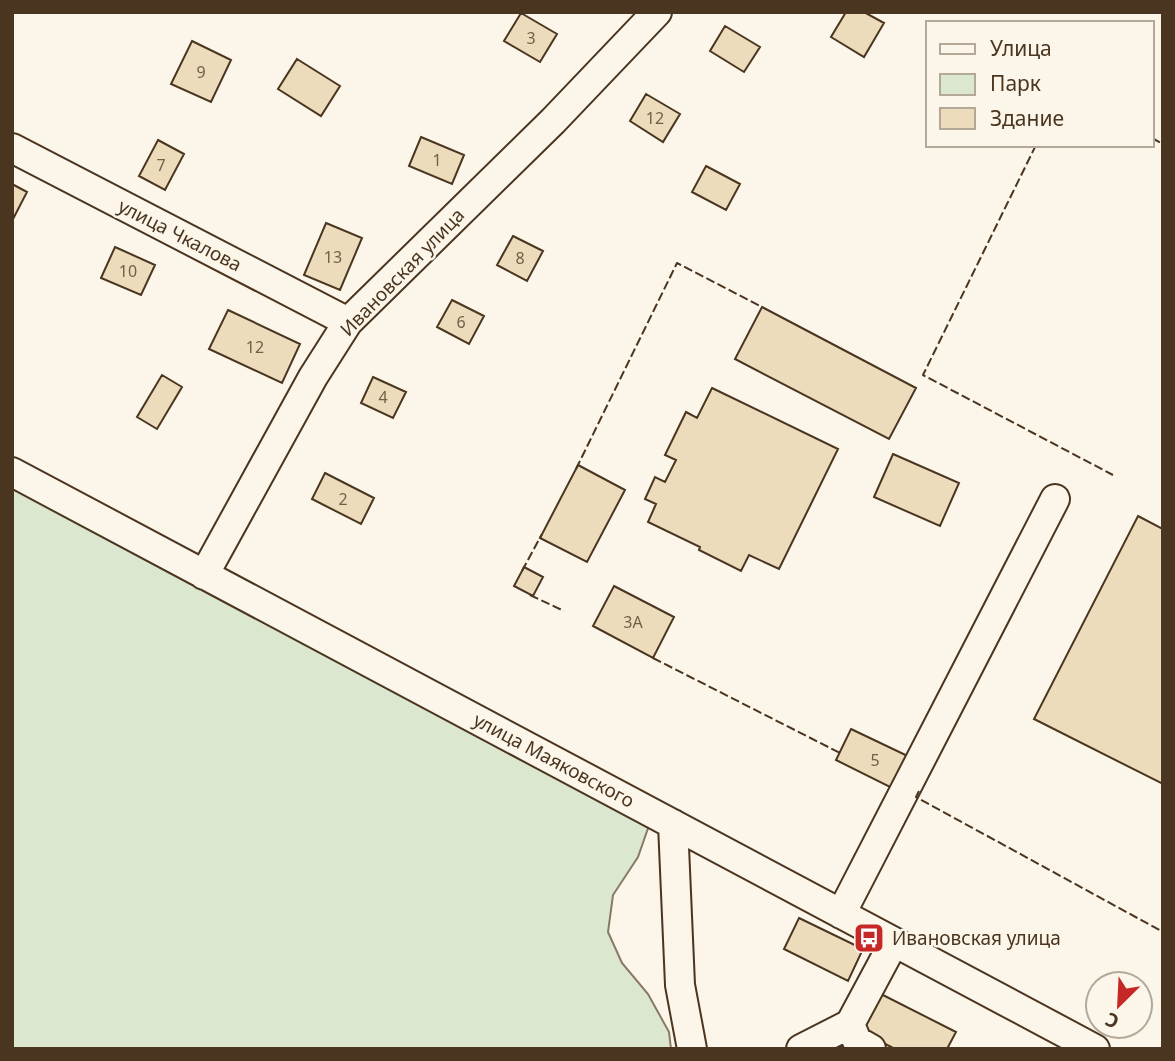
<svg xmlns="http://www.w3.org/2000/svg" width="1175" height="1061" font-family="'Noto Sans',sans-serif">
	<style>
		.green { fill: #dce7d0; stroke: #887966; stroke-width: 2 }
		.building { fill: #ecdcbc; stroke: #4a3520; stroke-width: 2 }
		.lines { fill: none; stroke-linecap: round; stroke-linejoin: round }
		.minor-casing { stroke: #4a3520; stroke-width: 32 }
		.minor { stroke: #fbf6e9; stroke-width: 28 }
		.fence { stroke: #4a3520; stroke-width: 2; stroke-dasharray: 9 3.5; stroke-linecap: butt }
		.labels { text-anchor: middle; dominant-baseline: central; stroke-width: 5; stroke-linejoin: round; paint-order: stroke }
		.number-label { font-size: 16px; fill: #725f47 }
		.street-label { font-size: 19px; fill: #4a3520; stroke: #fbf6e9 }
		.poi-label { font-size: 19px; fill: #4a3520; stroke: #fbf6e9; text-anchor: start }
	</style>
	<rect width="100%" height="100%" fill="#fbf6e9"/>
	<path class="green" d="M12 472 653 814 638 857 613 895 608 932 622 963 648 994 669 1032 671 1049H12Z"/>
	<path class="building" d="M846 12H864L884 23 864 57 831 37Z
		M521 13 557 34 540 62 504 41Z
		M725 26 760 47 744 72 710 51Z
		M192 41 231 60 211 102 171 84Z
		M297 59 340 86 321 116 278 89Z
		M646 94 680 114 663 142 630 121Z
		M421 137 464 155 452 184 409 166Z
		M158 140 184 154 165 190 139 176Z
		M706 166 740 184 726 210 692 192Z
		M12 184 27 192 12 221Z
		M326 223 362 238 340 290 304 275Z
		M513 236 543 251 527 281 497 265Z
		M115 247 155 265 141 295 101 278Z
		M452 300 484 316 469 344 437 327Z
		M762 307 916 388 889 439 735 359Z
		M228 310 300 344 282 383 209 349Z
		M162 375 182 387 157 429 137 417Z
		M373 377 406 392 393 418 361 403Z
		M712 388 838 449 779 569 749 555 741 571 699 550 700 547 648 522 656 504 645 499 655 477 665 482 676 460 665 455 686 412 697 418Z
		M893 454 959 483 940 526 874 497Z
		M578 465 625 490 587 562 540 538Z
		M325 473 374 498 361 524 312 499Z
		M1138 516 1163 529V784L1034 719Z
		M524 567 543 577 533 596 514 586Z
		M614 586 674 617 653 658 593 626Z
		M851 729 914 759 898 791 836 760Z
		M799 918 863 949 848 981 784 949Z
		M877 992 956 1032 947 1049H895L858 1030Z"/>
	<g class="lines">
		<g class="minor-casing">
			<path id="minor" d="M12 148 348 322
				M12 472 1095 1049
				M204 575 313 377 348 322 553 121 657 12
				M673 824 680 985 692 1049
				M841 914 1055 499
				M850 1024 857 1041 871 1049
				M801 1049 850 1024 894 942"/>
		</g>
		<use href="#minor" class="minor"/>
		<path class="fence" d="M1152 138 1163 144
			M1036 145 923 375 1113 475
			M576 469 677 263 762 307
			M522 571 542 534
			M530 595 564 611
			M653 658 840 753
			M919 791 916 797 1163 932"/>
	</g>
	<defs>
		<g id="bus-square" transform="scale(1.575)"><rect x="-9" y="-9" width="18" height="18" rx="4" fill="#c62828" stroke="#fbf6e9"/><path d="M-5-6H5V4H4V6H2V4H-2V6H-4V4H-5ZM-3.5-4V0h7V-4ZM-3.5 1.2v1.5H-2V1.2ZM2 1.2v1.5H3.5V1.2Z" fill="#fff"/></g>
	</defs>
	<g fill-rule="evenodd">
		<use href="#bus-square" x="869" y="938"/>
	</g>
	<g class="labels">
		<g class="number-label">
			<text x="531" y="38">3</text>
			<text x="201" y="72">9</text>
			<text x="655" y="118">12</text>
			<text x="437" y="160">1</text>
			<text x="161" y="165">7</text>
			<text x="333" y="257">13</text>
			<text x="520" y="258">8</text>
			<text x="128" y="271">10</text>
			<text x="461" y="322">6</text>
			<text x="255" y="347">12</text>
			<text x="383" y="397">4</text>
			<text x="343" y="499">2</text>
			<text x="633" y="622">3А</text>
			<text x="875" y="760">5</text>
		</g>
		<g class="street-label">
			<text transform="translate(180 235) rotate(27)">улица Чкалова</text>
			<text transform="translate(402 272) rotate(-46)">Ивановская улица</text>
			<text transform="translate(554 760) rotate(28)">улица Маяковского</text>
		</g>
		<g class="poi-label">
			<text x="892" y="938">Ивановская улица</text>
		</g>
	</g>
	<rect width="1175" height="1061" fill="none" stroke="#4a3520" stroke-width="28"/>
	<rect x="926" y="21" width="228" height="126" fill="#fbf6e9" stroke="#b4a999" stroke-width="2"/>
	<rect x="940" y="44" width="35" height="10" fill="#fbf6e9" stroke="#b4a999" stroke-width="2"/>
	<text x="990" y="56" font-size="21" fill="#4a3520">Улица</text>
	<rect x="940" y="74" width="35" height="21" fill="#dce7d0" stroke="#b4a999" stroke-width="2"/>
	<text x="990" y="91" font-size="21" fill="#4a3520">Парк</text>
	<rect x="940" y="108" width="35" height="21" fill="#ecdcbc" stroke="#b4a999" stroke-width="2"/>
	<text x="990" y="126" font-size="21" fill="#4a3520">Здание</text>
	<g transform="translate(1119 1005) rotate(204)"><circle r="33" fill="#fbf6e9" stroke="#b4a999" stroke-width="2"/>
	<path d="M0-5L12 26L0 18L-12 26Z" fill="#c62828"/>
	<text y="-10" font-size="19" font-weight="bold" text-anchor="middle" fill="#4a3520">С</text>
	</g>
</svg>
